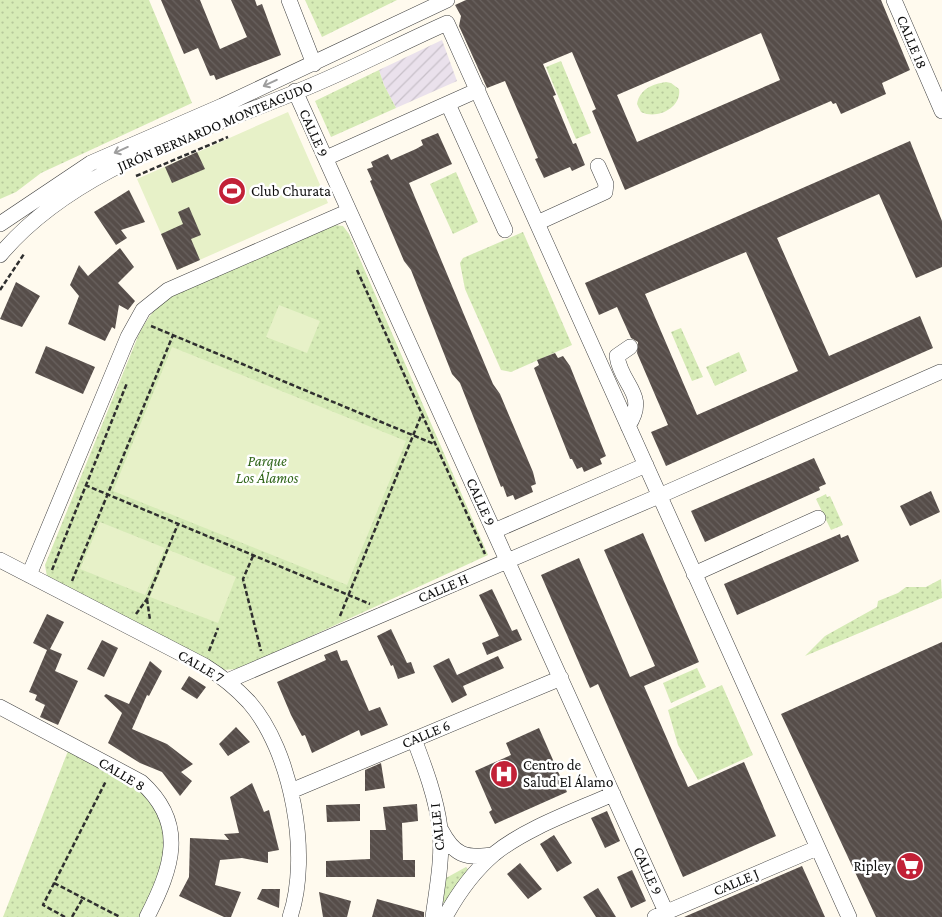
<svg xmlns="http://www.w3.org/2000/svg" width="942" height="917" font-family="'Crimson Pro',serif">
	<style>
		.industrial { fill: url(#industrial-furrows) }
		.green { fill: url(#green-dots) }
		.pitch { fill: #e7f1c8 }
		.building { fill: url(#building-back-hatch); fill-rule: evenodd }
		.lines { fill: none; stroke-linecap: round; stroke-linejoin: round }
		.minor-casing { stroke: #404040; stroke-width: 16 }
		.path { stroke: #2f2f2f; stroke-width: 2.5; stroke-dasharray: 5 2.5; stroke-linecap: butt }
		.minor { stroke: #fff; stroke-width: 15 }
		.oneway { stroke: #9e9e9e }
		.labels { text-anchor: middle; dominant-baseline: central; stroke-width: 5; stroke-linejoin: round; paint-order: stroke }
		.street-label { font-size: 15px; fill: #0d0d0d; stroke: #fff }
		.poi-label { font-size: 15px; fill: #0d0d0d; stroke: #fff; text-anchor: start }
		.park-label { font-size: 15px; font-style: italic; fill: #32671c; stroke: #fff }
	</style>
	<defs>
		<pattern id="industrial-furrows" width="10" height="10" patternUnits="userSpaceOnUse" patternTransform="scale(1.25)"><rect width="10" height="10" fill="#eae1ec"/><path d="M-1 1l2-2M0 10L10 0M9 11l2-2" fill="none" stroke="#c8c0c9"/></pattern>
		<pattern id="green-dots" width="8" height="8" patternUnits="userSpaceOnUse" patternTransform="scale(1.25)"><rect width="8" height="8" fill="#d6ebb6"/><path d="M2 2h.1M6 6h.1" fill="none" stroke="#b6c89b" stroke-width="1.8" stroke-linecap="round"/></pattern>
		<pattern id="building-back-hatch" width="6" height="6" patternUnits="userSpaceOnUse" patternTransform="scale(1.25)"><rect width="6" height="6" fill="#564d49"/><path d="M-1 5l2 2M0 0l6 6M5-1l2 2" fill="none" stroke="#69625f"/></pattern>
	</defs>
	<rect width="100%" height="100%" fill="#fffaee"/>
	<path class="industrial" d="M442 40 457 81 396 108 384 85 379 70Z"/>
	<path class="green" d="M0 0H149L192 103 41 173 16 192 0 199Z
		M305 0H397L322 37Z
		M561 61 591 133 576 139 546 67Z
		M379 70 384 85 396 108 331 137 315 101Z
		M666 82 671 83 679 89C682 108 657 120 641 112L637 104C640 89 652 84 666 82Z
		M456 172 478 222 453 234 430 184Z
		M334 225 343 226 349 234 488 555 239 669 221 670 47 577 45 565 139 334C148 317 157 304 174 295Z
		M523 232 572 345 511 372 501 370 465 289 460 263 463 258Z
		M681 328 703 377 692 381 671 332Z
		M739 352 747 371 715 386 706 367Z
		M826 494 827 497 830 496 843 525 831 530 816 499Z
		M941 579 942 598 805 656 825 636 877 607 878 601 898 593 906 587H926Z
		M697 668 706 687 671 703 663 683Z
		M722 685 753 755 698 780 678 745 668 710Z
		M68 751C115 776 177 794 163 861 159 881 148 899 139 917H3Z
		M466 867 469 871 445 903 442 902 446 878Z"/>
	<path class="pitch" d="M288 112 328 203 177 270 137 179Z
		M279 305 320 321 307 353 266 337Z
		M172 347 406 441 347 585 113 491Z
		M100 522 165 548 145 595 80 569Z
		M169 550 236 577 218 623 150 597Z"/>
	<path class="building" d="M161 0H200L220 49 247 37 231 0H255L257 6 262 4 281 55 216 80 214 75 210 76 198 48 184 54Z
		M466 0H881L910 70 882 83 886 94 841 114 836 103 833 104 831 101 625 190 592 111 596 109 572 52 543 64 556 95 553 96 573 144 576 143 585 165 572 171 570 167 544 178 535 159 538 158 505 81 487 88 459 26 461 16 455 5ZM761 33 780 80 637 142 617 95Z
		M438 133 452 164 409 183 493 384 500 394 533 472 536 484 531 486 533 492 515 500 513 495 507 497 503 486 501 487 460 383 452 374 411 270 404 261 370 181 372 180 367 169 373 167 371 162 388 154 391 160 416 149 423 145 421 140Z
		M910 141 942 221V267L916 278 879 194 777 238 829 356 920 316 933 348 666 466 651 432 668 425 637 353 638 342 631 338 617 307 599 315 585 283ZM746 252 798 371 697 415 645 294Z
		M197 152 205 169 172 183 165 167Z
		M129 190 145 222 121 230 127 238 116 245 94 212Z
		M189 207 201 235 191 239 200 260 177 270 161 234 183 224 178 212Z
		M120 248 134 267 118 283 135 301 128 310 119 305 115 329 112 327 105 341 68 324 79 296 70 285 79 265 88 276Z
		M16 282 40 296 22 327 0 319Z
		M46 346 95 367 83 394 35 373Z
		M555 353 558 358 563 356 570 366 606 456 600 459 602 464 584 472 582 467 577 469 572 459H570L534 368 539 365 537 360Z
		M814 458 826 484 819 487 820 490 705 542 691 511Z
		M931 491 940 512 910 526 900 506Z
		M643 533 699 662 644 686 688 787 744 762 776 836 683 877 598 684 590 688 541 575 579 558 630 677 655 666 604 550Z
		M840 534 841 538 848 535 859 561 737 615 724 584Z
		M492 589 512 631 517 629 522 640 487 655 482 643 499 636 479 595Z
		M47 614 64 622 50 649 62 654 55 671 78 681 58 725 40 717 45 705 35 700 37 695 29 692 47 650 33 643Z
		M391 629 407 663 411 662 415 673 398 679 393 665 391 666 377 636Z
		M102 640 118 648 104 677 87 669Z
		M942 642V917H876L781 714Z
		M337 650 341 661 347 660 369 711 380 707 388 725 361 736 359 730 312 753 305 735 302 736 291 715 277 682 326 660 324 655Z
		M498 656 504 668 463 686 467 695 452 703 433 666 449 658 457 675Z
		M150 661 162 671 149 696 147 695 132 729 167 744 193 764 181 772 192 781 180 796 162 772 140 763 108 743 122 713 104 696 106 694 129 704Z
		M189 676 206 687 197 699 181 689Z
		M236 727 250 742 228 756 219 744Z
		M539 728 567 792 495 824 489 812 492 810 475 771 511 755 506 743Z
		M381 763 385 788 365 791V770Z
		M252 783 264 812 269 810 279 850 268 852V863L242 858 220 860 215 885 241 892 231 917H224L179 896 189 877 190 838 229 840 224 834 239 833 230 797Z
		M360 804V821L327 822 326 805Z
		M417 804 418 821 402 823 403 860H415V877H326V861L370 859V830H386L383 807Z
		M607 811 620 841 605 848 591 818Z
		M554 835 572 863 557 872 540 844Z
		M520 863 542 889 528 899 507 874Z
		M802 866 825 917H684Z
		M632 870 646 901 631 908 617 877Z
		M598 888 616 917H596L583 897Z
		M262 889H280L279 908 257 899Z
		M319 892 351 901 347 917H323Z
		M377 899 424 912V917H372Z"/>
	<g class="lines">
		<g class="minor-casing">
			<path id="minor" d="M289 0 314 64
				M894 0 942 111
				M295 91 666 912
				M448 104 505 230
				M326 158 478 90
				M537 223 605 192 606 184 598 166
				M0 224 91 163 222 106 447 0
				M0 255C76 164 208 130 313 85 358 66 402 43 447 23L849 917
				M628 426C649 394 621 386 617 356L630 347
				M494 531 646 465
				M0 560 205 666C221 676 236 688 249 702 292 751 311 856 290 917
				M694 574 818 518
				M29 575 128 337 143 310 168 290 349 211
				M227 681 659 496 940 372
				M0 707 141 782C188 824 172 868 147 917
				M414 739C425 768 436 797 440 828 443 857 437 888 433 917
				M291 791 561 678
				M441 830C454 855 465 859 493 855
				M445 917C457 895 474 871 494 854 526 828 575 811 613 794
				M655 917 817 848"/>
		</g>
		<path class="path" d="M136 176 228 137
			M357 270 485 554
			M0 290 24 254
			M151 326 434 444
			M85 485 370 604
			M253 556 243 579 261 651
			M52 570 127 383
			M72 581 173 335
			M147 599 150 620
			M136 614 147 599 178 524
			M340 616 421 416
			M209 651 218 628
			M54 883 120 917
			M65 917 43 905 106 781
			M72 917 83 898"/>
		<use href="#minor" class="minor"/>
	</g>
	<defs><path id="oneway-shaft" d="M-6 0H5M1.5-3L5.5 0L1.5 3" fill="none" stroke-width="1.6" stroke-linecap="round" stroke-linejoin="round" transform="scale(1.25)"/></defs>
	<g class="oneway">
		<use href="#oneway-shaft" transform="translate(270 83) rotate(155)"/>
		<use href="#oneway-shaft" transform="translate(121 150) rotate(156)"/>
	</g>
	<defs>
		<g id="stadium-disc" transform="scale(1.4375)"><circle r="9.5" fill="#c22137" stroke="#fff"/><path d="M0-5a6.5 5 0 1 0 0 10a6.5 5 0 1 0 0-10ZM-3.5-1.8h7v3.6h-7Z" fill="#fff"/></g>
		<g id="hospital-disc" transform="scale(1.4375)"><circle r="9.5" fill="#c22137" stroke="#fff"/><path d="M-5-5h3v3.5h4V-5h3V5h-3V1.5h-4V5h-3Z" fill="#fff"/></g>
		<g id="supermarket-disc" transform="scale(1.4375)"><circle r="9.5" fill="#c22137" stroke="#fff"/><path d="M-6-5.5h2.5l.6 2H6L4.5 2H-2.5L-4.4-4H-6ZM-1.5 3.2a1.3 1.3 0 1 0 .1 0ZM3 3.2a1.3 1.3 0 1 0 .1 0Z" fill="#fff"/></g>
	</defs>
	<g fill-rule="evenodd">
		<use href="#stadium-disc" x="232" y="191"/>
		<use href="#hospital-disc" x="504" y="774"/>
		<use href="#supermarket-disc" x="910" y="866"/>
	</g>
	<g class="labels">
		<g class="street-label">
			<text transform="translate(912 42) rotate(67)">CALLE 18</text>
			<text transform="translate(215 126) rotate(-23)">JIRÓN BERNARDO MONTEAGUDO</text>
			<text transform="translate(314 133) rotate(66)">CALLE 9</text>
			<text transform="translate(481 502) rotate(66)">CALLE 9</text>
			<text transform="translate(443 588) rotate(-23)">CALLE H</text>
			<text transform="translate(201 666) rotate(30)">CALLE 7</text>
			<text transform="translate(426 734) rotate(-23)">CALLE 6</text>
			<text transform="translate(122 774) rotate(31)">CALLE 8</text>
			<text transform="translate(437 827) rotate(-96)">CALLE I</text>
			<text transform="translate(648 871) rotate(66)">CALLE 9</text>
			<text transform="translate(736 882) rotate(-23)">CALLE J</text>
		</g>
		<g class="poi-label">
			<text x="251" y="191">Club Churata</text>
			<text x="523" y="765">Centro de<tspan x="523" dy="17">Salud El Álamo</tspan></text>
			<text x="891" y="866" text-anchor="end">Ripley</text>
		</g>
		<g class="park-label">
			<text x="267" y="461">Parque<tspan x="267" dy="17">Los Álamos</tspan></text>
		</g>
	</g>
</svg>
